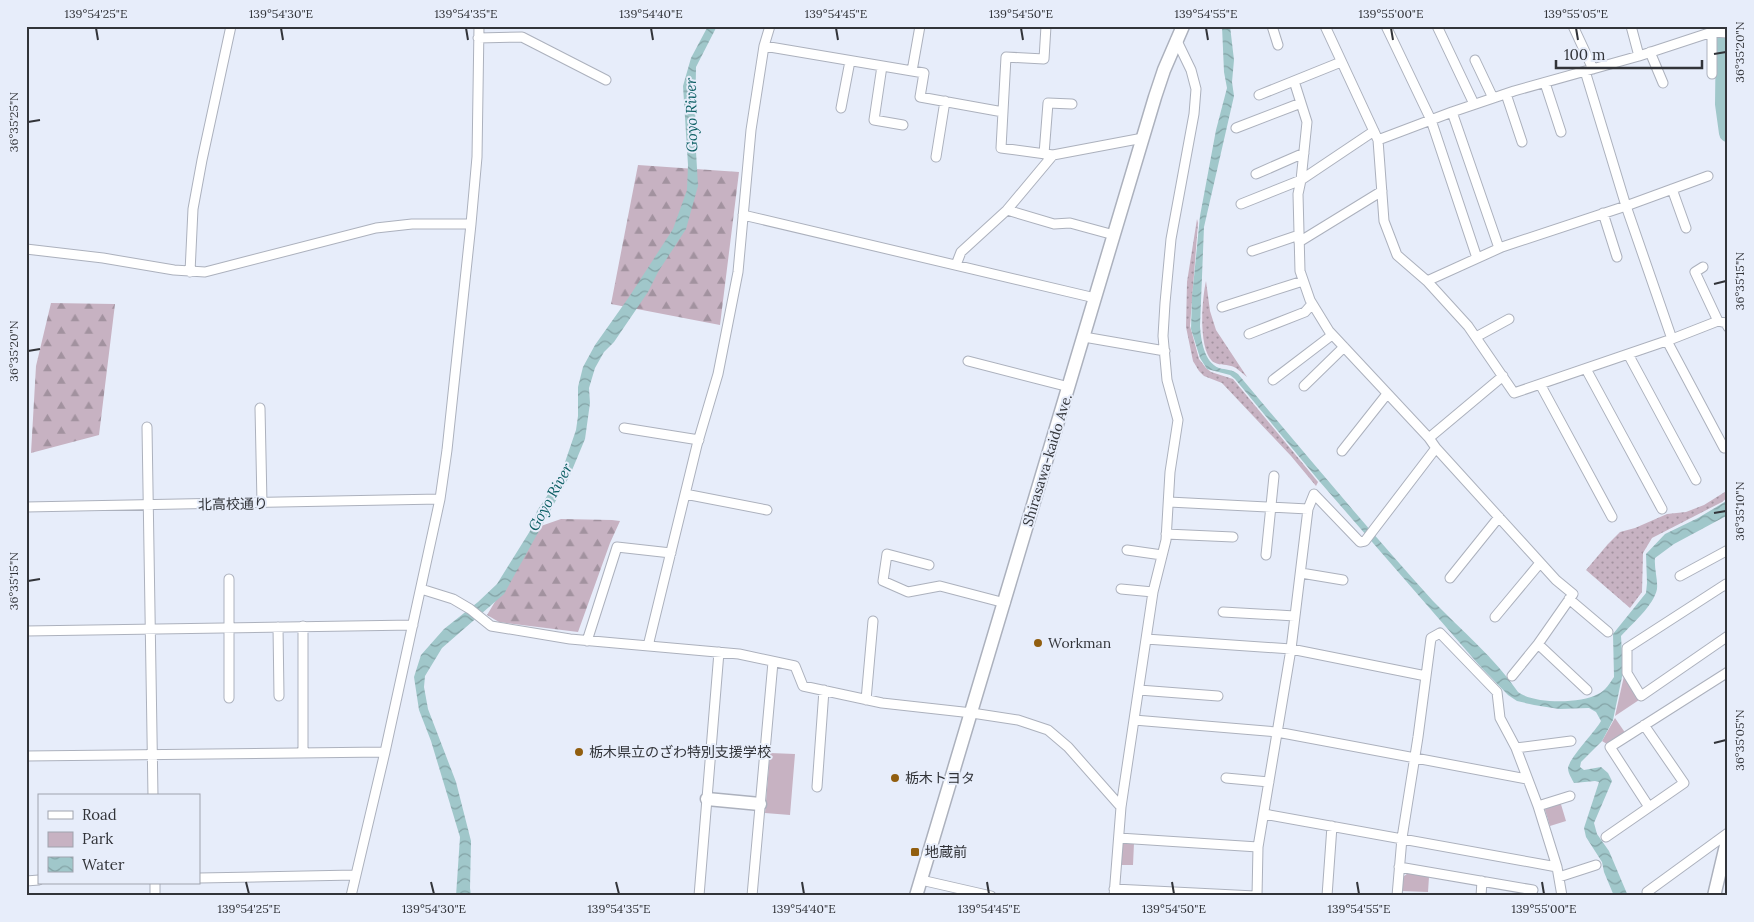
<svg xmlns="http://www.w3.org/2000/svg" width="1754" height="922" font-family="Lora,'Noto Sans JP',serif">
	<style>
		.grass { fill: url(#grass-dots) }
		.forest { fill: url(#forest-firs) }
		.park { fill: #c7b2c2 }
		.water { fill: url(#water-waves) }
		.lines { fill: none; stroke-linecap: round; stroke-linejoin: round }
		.river { stroke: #a0c7ca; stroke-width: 18 }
		.street-casing { stroke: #acb1bd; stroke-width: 11 }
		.secondary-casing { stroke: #acb1bd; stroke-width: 15 }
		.street { stroke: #fff; stroke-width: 9 }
		.secondary { stroke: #fff; stroke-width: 12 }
		.ticks { fill: none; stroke: #323439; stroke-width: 2 }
		.poi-dot { fill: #915e0f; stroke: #e7edfa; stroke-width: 2 }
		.labels { text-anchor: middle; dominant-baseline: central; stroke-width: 4; stroke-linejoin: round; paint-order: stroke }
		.street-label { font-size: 14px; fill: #323439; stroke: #e7edfa }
		.poi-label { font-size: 14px; fill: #323439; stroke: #e7edfa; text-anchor: start }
		.water-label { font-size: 15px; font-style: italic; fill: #0e6065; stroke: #e7edfa }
		.neatline { fill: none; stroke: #323439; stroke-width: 2 }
		.ticks-label { font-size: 12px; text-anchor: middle; fill: #323439 }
	</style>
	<defs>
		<pattern id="grass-dots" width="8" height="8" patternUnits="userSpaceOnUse" patternTransform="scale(1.25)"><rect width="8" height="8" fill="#c7b2c2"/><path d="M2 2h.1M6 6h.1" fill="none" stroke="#a2929f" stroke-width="1.8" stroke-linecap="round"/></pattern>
		<pattern id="forest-firs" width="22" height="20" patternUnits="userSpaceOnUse" patternTransform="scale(1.25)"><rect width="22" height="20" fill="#c7b2c2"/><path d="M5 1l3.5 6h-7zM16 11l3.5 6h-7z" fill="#a2929f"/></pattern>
		<pattern id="water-waves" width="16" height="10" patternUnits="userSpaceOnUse" patternTransform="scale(1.25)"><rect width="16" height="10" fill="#a0c7ca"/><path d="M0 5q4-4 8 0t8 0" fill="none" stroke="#83a2a5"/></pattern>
	</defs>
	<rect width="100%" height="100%" fill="#e7edfa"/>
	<path class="grass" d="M1197 219 1198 223 1190 326 1199 359 1206 368 1211 372 1233 379 1318 482 1316 486 1291 456 1222 383 1204 376 1199 371 1193 361 1186 327 1187 282Z
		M1206 281 1210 311 1216 330 1247 377C1242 373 1236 367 1231 366 1225 364 1218 366 1212 361 1198 347 1202 299 1206 281Z
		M1728 490V497L1722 502 1652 538 1643 553 1642 592 1630 608 1586 570 1608 544 1620 532 1635 528 1667 514 1686 512 1704 505Z"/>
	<path class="forest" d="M638 165 739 172 720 325 611 304Z
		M51 303 115 304 99 435 31 453 36 366Z
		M561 519 612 520 620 521 610 543 578 632 499 622 487 615 541 526Z"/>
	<path class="park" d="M1624 676 1639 700 1615 716Z
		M1615 718 1626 734 1607 744 1602 741Z
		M770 753 795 754 790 815 765 813Z
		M1560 801 1566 821 1550 826 1545 810 1547 805Z
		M1124 843H1134L1133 865H1119L1121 846Z
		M1408 873 1429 877 1428 892 1401 891 1403 877Z"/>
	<path class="water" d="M708 26H717L696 67 695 134 698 186 686 229 658 272 648 292 614 342 604 352 595 368 589 388 590 403 585 439 570 475 504 594 442 648 425 676 424 687 428 709 456 782 471 841 470 888 471 896H456L460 837 431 741 419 710 414 677 421 655 444 629 478 602 497 584 530 531 537 511 553 487 563 468 576 430 578 416V387L583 367 595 345 629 297 673 229 687 190 688 165 683 86 691 58Z
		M1222 26H1230L1234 60 1232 82 1234 96 1204 227 1200 326C1201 340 1204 362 1219 368 1226 370 1232 369 1238 374 1302 450 1366 527 1433 601 1462 631 1494 657 1518 692 1534 704 1580 704 1598 694 1605 691 1610 683 1614 677L1613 634 1646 593 1647 583 1646 554 1665 534 1698 518 1728 500V515L1674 544 1655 558C1654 568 1658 580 1657 589 1654 605 1632 624 1621 636L1623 672 1613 720 1602 741 1581 762 1580 767 1584 770 1601 767 1608 773 1612 781 1594 823 1597 834 1609 851 1628 896H1614L1604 872 1602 862 1586 837 1584 828 1599 782 1595 781 1574 783C1572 779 1568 773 1568 768 1570 757 1595 732 1601 721L1596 712 1589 708 1559 709 1534 705 1517 701 1508 695 1479 665 1320 482 1235 379 1230 375 1207 369 1200 358 1191 329 1192 297 1200 216 1216 130 1227 88 1224 72Z
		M1719 26H1725L1723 44 1728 96V164C1722 118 1717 72 1719 26Z"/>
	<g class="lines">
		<path class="river" d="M1725 26 1724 104 1728 133"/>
		<g class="street-casing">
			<path id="street" d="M1046 26 1044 59 1006 57 1001 148 1053 155
				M1272 26 1278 45
				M1325 26 1378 140 1384 221 1397 255 1427 281 1468 326 1514 393 1672 339 1626 206 1502 247 1427 281
				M1386 26 1431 120 1477 258
				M1437 26 1474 104
				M1573 26 1593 69
				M478 38 522 37 606 80
				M764 46 924 73 920 97 1003 112
				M1650 52 1663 83
				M1639 56 1712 32 1713 26
				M1475 60 1493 98
				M882 66 874 120 903 125
				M912 71 920 26
				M1585 71 1626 206 1708 176
				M1712 74V32L1728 33
				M1545 83 1561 132
				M1506 94 1522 142
				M1259 95 1341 62
				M841 108 850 61
				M1452 112 1499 248
				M1236 128 1301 103
				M1374 131 1301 180 1298 194 1300 271 1310 300 1329 331 1429 438 1436 448 1556 580 1573 594 1538 644 1512 676
				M1378 140 1452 112 1514 91 1639 56 1631 26
				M1044 154 1048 103 1072 104
				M936 157 945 101
				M1256 174 1304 153
				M1672 189 1686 228
				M1241 204 1301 180 1307 122 1294 81
				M1007 210 1054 224 1070 223 1114 235
				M1603 213 1617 257
				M743 215 1095 298
				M1299 242 1382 191
				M26 249 103 258 174 270 205 272 376 228 412 224H471
				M1252 251 1299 235
				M956 265 961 252 1007 210 1053 155 1143 138
				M1703 267 1695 272 1718 321
				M190 272 193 209 202 160 231 26
				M1222 307 1303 281
				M1249 334 1305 312 1312 304
				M1084 337 1165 351
				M1476 337 1509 319
				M1672 339 1718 321 1726 323 1728 327
				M1667 341 1724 448
				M1628 354 1696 480
				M968 361 1069 387
				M1586 369 1662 509
				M1273 380 1332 335
				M1540 384 1612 517
				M1304 386 1344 347
				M260 408 262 503
				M147 427 153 796
				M624 428 699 440
				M1429 438 1503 376
				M1342 451 1387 394
				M685 494 767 510
				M1169 502 1308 509
				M26 507 440 499
				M1166 534 1233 537
				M1127 550 1162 555
				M1266 555 1274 476
				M929 565 887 554 883 581 908 592 940 586 1005 603
				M1301 573 1343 580
				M1680 576 1728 550
				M1450 578 1499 517
				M1728 587 1726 584 1627 648V673L1641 696 1728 636
				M421 589 453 599 470 609 491 626 570 639 739 654 795 666 803 686 882 703 972 713 1018 720 1048 730 1068 747 1121 807
				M1121 589 1153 592
				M1569 599 1608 632
				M1223 612 1295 616
				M1495 617 1540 563
				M278 627 279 696
				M26 631 413 625
				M1146 639 1291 649 1426 676
				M587 641 617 547 671 553
				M1538 644 1587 690
				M648 646 697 445 718 374 738 272 751 130 764 46 770 26
				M1139 690 1218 696
				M229 698V579
				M866 700 873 621
				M1134 720 1277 732 1527 779
				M1516 748 1571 741
				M303 753V626
				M26 756 385 752
				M1226 778 1269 782
				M817 787 824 690
				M1538 806 1570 796
				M1649 807 1610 747 1728 672
				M1264 814 1557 867
				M1606 837 1684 783 1644 725
				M1119 838 1258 847
				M1399 867 1533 890
				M1559 877 1596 865
				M199 878 355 875
				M921 880 991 896
				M26 881 39 880
				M155 883V896
				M1114 889 1255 896
				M1647 892 1728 833
				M351 896 385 752 440 499 447 450 471 224 477 157 479 26
				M699 896 719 652
				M752 896 773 662
				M1114 896 1121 807 1153 592 1166 540 1170 472 1178 420 1167 380 1163 336 1165 303 1171 239 1194 114 1196 89 1191 70 1176 39
				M1257 896 1258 847 1291 649 1308 509 1314 494 1360 542 1365 541 1436 448
				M1327 896 1332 826
				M1397 896 1402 838 1418 737 1431 638 1440 633 1497 692 1500 718 1516 748 1538 806 1557 867 1562 896
				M1481 896 1482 881"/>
		</g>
		<g class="secondary-casing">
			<path id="secondary" d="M707 799 760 804
				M916 896 1155 97 1164 70 1183 26
				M1714 896 1728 837"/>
		</g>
		<use href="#street" class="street"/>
		<use href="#secondary" class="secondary"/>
	</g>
	<path class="ticks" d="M96 28 98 40M281 28 283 40M466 28 468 40M651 28 653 40M836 28 838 40M1021 28 1023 40M1206 28 1208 40M1391 28 1393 40M1576 28 1578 40M1714 54 1726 52M28 122 40 120M1714 284 1726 281M28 351 40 349M1714 513 1726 511M28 581 40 579M1714 743 1726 740M246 882 249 894M431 882 434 894M616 882 619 894M802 882 804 894M987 882 989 894M1172 882 1174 894M1357 882 1359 894M1542 882 1544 894"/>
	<g class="poi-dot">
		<circle cx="1038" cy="643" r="5"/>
		<circle cx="579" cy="752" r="5"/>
		<circle cx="895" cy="778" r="5"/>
		<rect x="910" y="847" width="10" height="10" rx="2.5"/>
	</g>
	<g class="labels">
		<g class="street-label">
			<text transform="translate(1047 460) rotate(-73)">Shirasawa-kaido Ave.</text>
			<text transform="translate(233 504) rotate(-1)">北高校通り</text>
		</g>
		<g class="poi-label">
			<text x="1048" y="643">Workman</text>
			<text x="589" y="752">栃木県立のざわ特別支援学校</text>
			<text x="905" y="778">栃木トヨタ</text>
			<text x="925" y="852">地蔵前</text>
		</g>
		<g class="water-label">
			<text transform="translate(691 115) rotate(-91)">Goyo River</text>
			<text transform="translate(550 497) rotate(-61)">Goyo River</text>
		</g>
	</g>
	<rect width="1754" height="922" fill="none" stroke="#e7edfa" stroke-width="55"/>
	<rect x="38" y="794" width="162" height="90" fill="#e7edfa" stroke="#9fa3ad"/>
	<rect x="48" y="811" width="25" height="8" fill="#ffffff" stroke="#9fa3ad"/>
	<text x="82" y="820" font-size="15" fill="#323439">Road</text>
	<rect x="48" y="832" width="25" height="15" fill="#c7b2c2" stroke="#9fa3ad"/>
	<text x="82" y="844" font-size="15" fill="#323439">Park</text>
	<rect x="48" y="857" width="25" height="15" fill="url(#water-waves)" stroke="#9fa3ad"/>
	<text x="82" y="870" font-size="15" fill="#323439">Water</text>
	<path d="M1556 60v8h146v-8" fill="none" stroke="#323439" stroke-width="2.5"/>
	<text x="1564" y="60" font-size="15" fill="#323439" stroke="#e7edfa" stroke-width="4" paint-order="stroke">100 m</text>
	<rect x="28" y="28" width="1698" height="866" class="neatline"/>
	<g class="ticks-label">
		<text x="96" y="18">139°54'25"E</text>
		<text x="281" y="18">139°54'30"E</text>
		<text x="466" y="18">139°54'35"E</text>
		<text x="651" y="18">139°54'40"E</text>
		<text x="836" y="18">139°54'45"E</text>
		<text x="1021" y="18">139°54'50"E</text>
		<text x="1206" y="18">139°54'55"E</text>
		<text x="1391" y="18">139°55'00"E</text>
		<text x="1576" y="18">139°55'05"E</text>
		<text transform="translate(1740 52) rotate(-90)" y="4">36°35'20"N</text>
		<text transform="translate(14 122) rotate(-90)" y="4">36°35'25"N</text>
		<text transform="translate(1740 281) rotate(-90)" y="4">36°35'15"N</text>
		<text transform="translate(14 351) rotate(-90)" y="4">36°35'20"N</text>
		<text transform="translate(1740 511) rotate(-90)" y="4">36°35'10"N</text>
		<text transform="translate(14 581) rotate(-90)" y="4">36°35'15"N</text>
		<text transform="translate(1740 740) rotate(-90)" y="4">36°35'05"N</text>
		<text x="249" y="913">139°54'25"E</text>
		<text x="434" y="913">139°54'30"E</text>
		<text x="619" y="913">139°54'35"E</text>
		<text x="804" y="913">139°54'40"E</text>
		<text x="989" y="913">139°54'45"E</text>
		<text x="1174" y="913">139°54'50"E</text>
		<text x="1359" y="913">139°54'55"E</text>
		<text x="1544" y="913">139°55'00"E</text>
	</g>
</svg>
